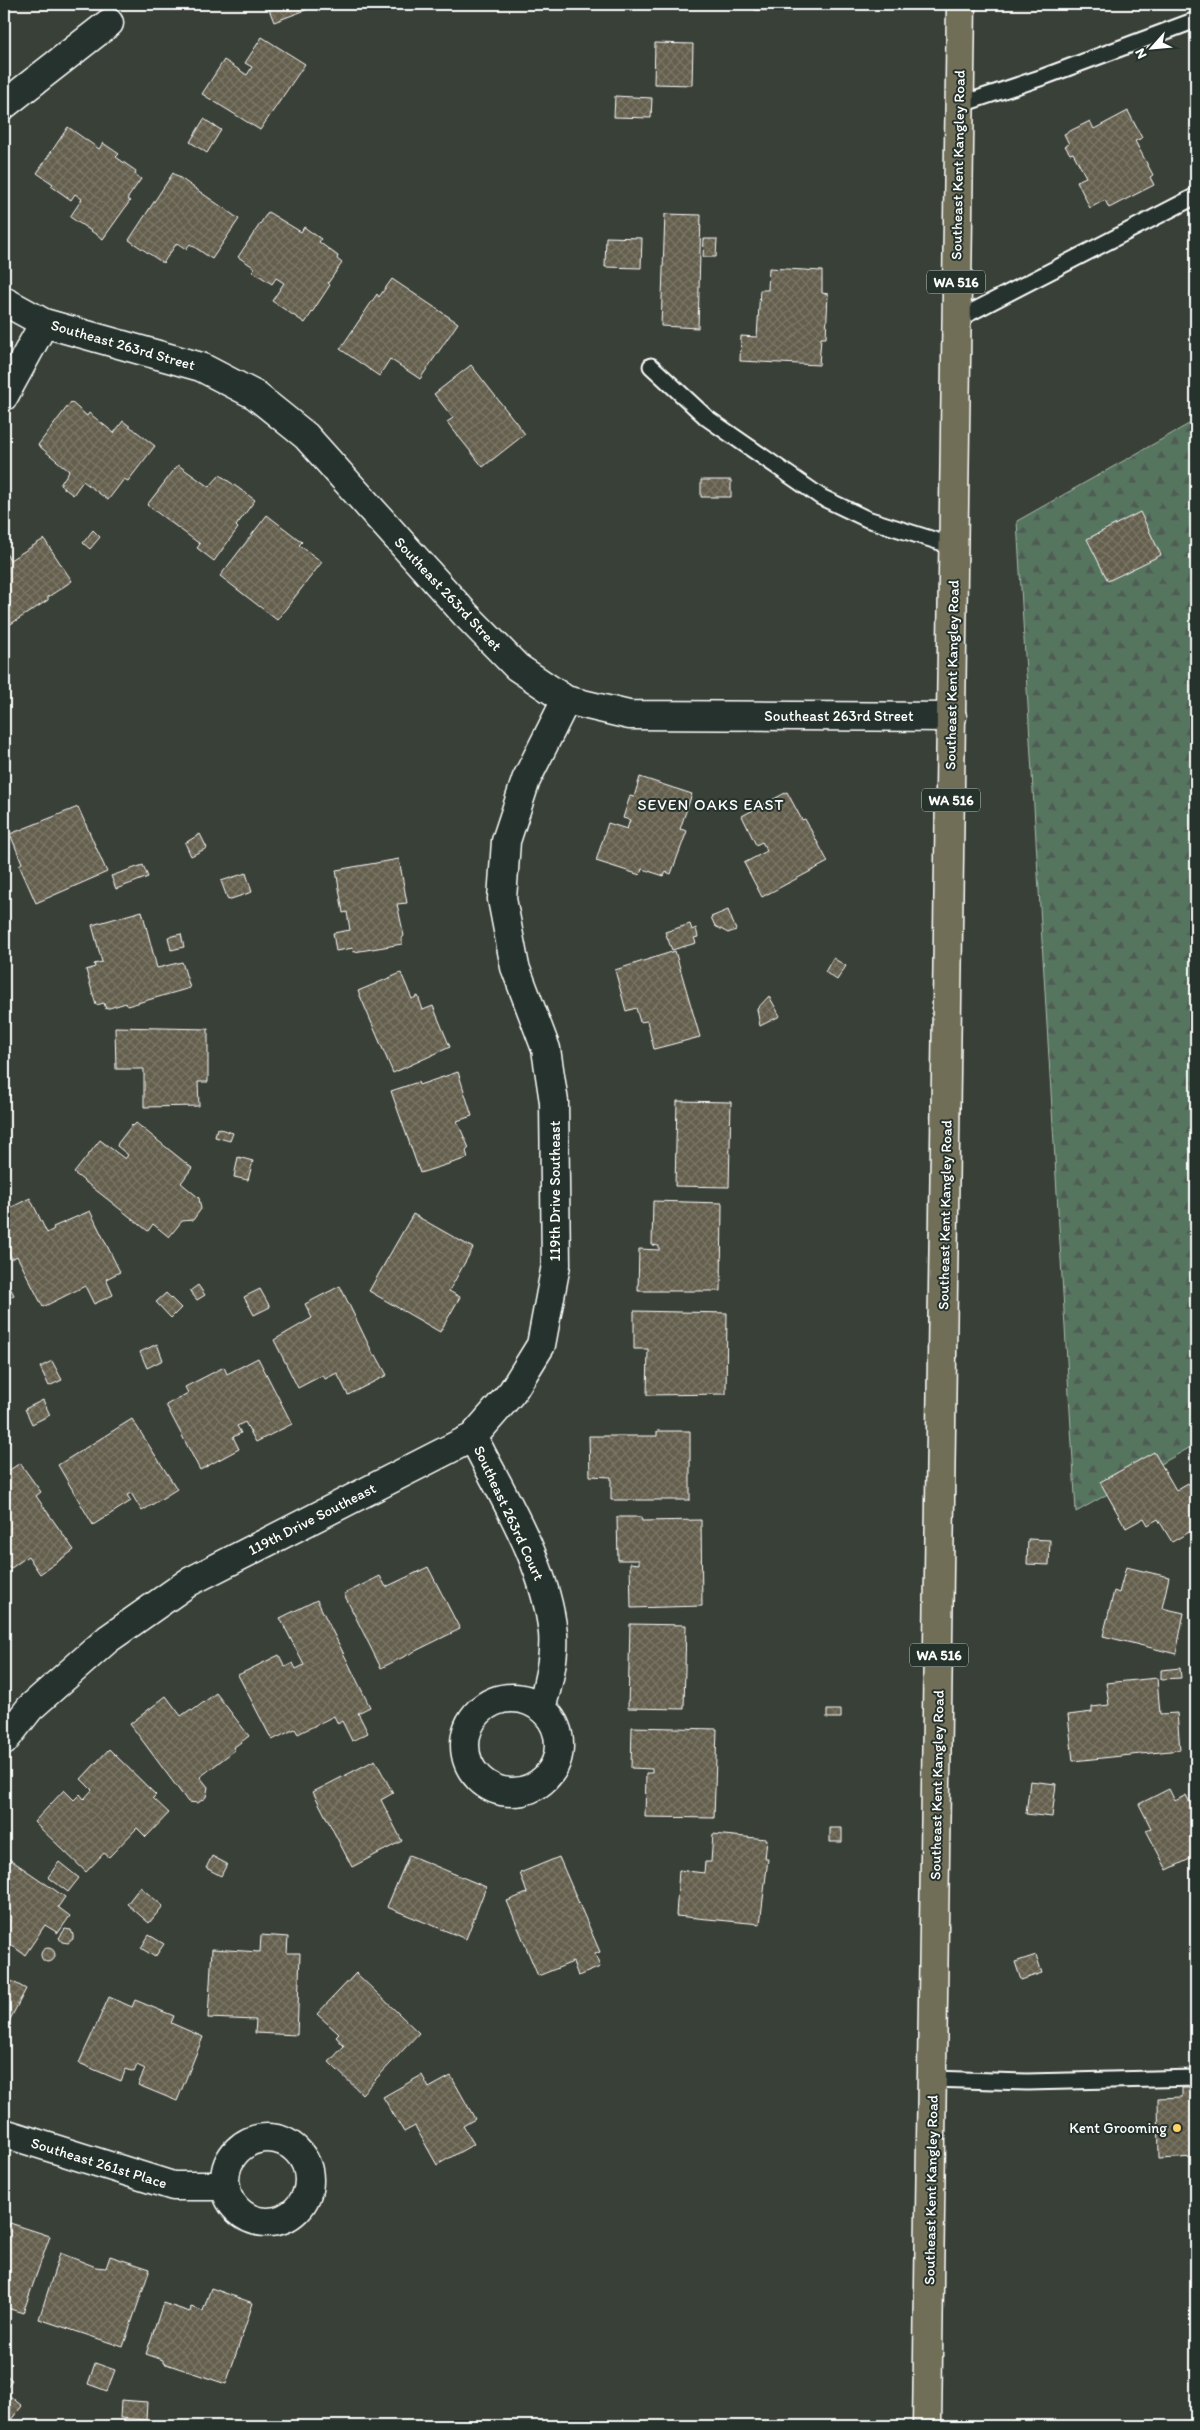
<svg xmlns="http://www.w3.org/2000/svg" width="1200" height="2430" font-family="Itim,sans-serif">
	<style>
		.forest { fill: url(#forest-firs); stroke: #aabaae }
		.building { fill: url(#building-cross-hatch); stroke: #fff }
		.lines { fill: none; stroke-linecap: round; stroke-linejoin: round }
		.service-casing { stroke: #fff; stroke-width: 19 }
		.minor-casing { stroke: #fff; stroke-width: 31 }
		.primary-casing { stroke: #fff; stroke-width: 31 }
		.service { stroke: #26332d; stroke-width: 15 }
		.minor { stroke: #26332d; stroke-width: 28 }
		.primary { stroke: #716e59; stroke-width: 28 }
		.poi-dot { fill: #ffd166; stroke: #26332d; stroke-width: 2 }
		.labels { text-anchor: middle; dominant-baseline: central; stroke-width: 4; stroke-linejoin: round; paint-order: stroke }
		.shield { fill: #26332d; stroke: #bec2c0; stroke-width: 1 }
		.shield-label { font-size: 14px; font-weight: bold; fill: #fff }
		.street-label { font-size: 15px; fill: #fff; stroke: #26332d }
		.poi-label { font-size: 15px; fill: #fff; stroke: #26332d; text-anchor: end }
		.neighbourhood-label { font-size: 16px; letter-spacing: 1px; fill: #fff; stroke: #26332d }
	</style>
	<defs>
		<pattern id="forest-firs" width="22" height="20" patternUnits="userSpaceOnUse" patternTransform="scale(1.25)"><rect width="22" height="20" fill="#54745e"/><path d="M5 1l3.5 6h-7zM16 11l3.5 6h-7z" fill="#4f5c53"/></pattern>
		<pattern id="building-cross-hatch" width="8" height="8" patternUnits="userSpaceOnUse" patternTransform="scale(1.25)"><rect width="8" height="8" fill="#645e4d"/><path d="M0 0l8 8M0 8l8-8" fill="none" stroke="#7b7668"/></pattern>
	</defs>
	<rect width="100%" height="100%" fill="#394037"/>
	<filter id="ink" filterUnits="userSpaceOnUse"><feTurbulence type="fractalNoise" baseFrequency=".02" numOctaves="2"/><feDisplacementMap in="SourceGraphic" scale="10" xChannelSelector="R" yChannelSelector="G"/><feConvolveMatrix kernelMatrix="1 2 1 2 8 2 1 2 1" color-interpolation-filters="sRGB"/></filter>
	<g filter="url(#ink)">
		<path class="forest" d="M1196 420V1444L1076 1512 1017 521Z"/>
		<path class="building" d="M267 4H318L319 5 274 22Z
			M755 4H794L793 11 755 10Z
			M262 37 305 64 260 130 202 94 224 60 247 75 252 67 245 63Z
			M655 43 693 44 692 85 654 84Z
			M615 96 652 98 651 118 614 117Z
			M1128 111 1142 138 1135 141 1153 175 1150 177 1154 185 1109 208 1105 200 1090 208 1077 181 1086 177 1073 153 1070 154 1065 146 1069 144 1064 134 1090 121 1094 129Z
			M204 119 221 130 207 153 190 142Z
			M68 127 99 149 103 143 119 154 116 157 136 171 135 174 141 179 127 199 130 201 103 239 70 217 82 199 75 194 71 200 51 186 53 184 37 173Z
			M173 173 239 219 212 259 190 244 186 249 177 243 163 263 129 240Z
			M268 212 301 232 304 227 321 239 319 242 338 256 337 259 342 263 328 283 330 285 305 323 272 301 284 283 276 278 272 284 252 271 255 268 238 257Z
			M665 214 701 215 698 328 661 326Z
			M606 237 642 238 641 268 605 267Z
			M704 239H717L716 257H703Z
			M769 268 822 271V293L828 294 826 338H821L819 365 740 361 741 336 757 337 760 290H768Z
			M392 279 458 323 420 379 390 359 379 376 340 349 377 294 379 297Z
			M471 365 525 434 483 467 447 422 453 418 434 394Z
			M71 402 87 416 89 413 114 433 123 421 155 446 128 481 124 479 108 500 83 481 73 495 60 485 69 471 38 445Z
			M178 465 209 487 220 475 255 500 236 526 238 528 214 561 197 548 200 544 147 505Z
			M701 480H731V497H701Z
			M1140 512 1161 555 1108 581 1087 539Z
			M267 515 302 542 299 545 322 562 277 620 220 576Z
			M93 530 100 537 90 549 83 543Z
			M44 539 72 581 48 597V600L6 627 4 623V550L10 560Z
			M640 777 692 794 680 829 687 831 671 874 666 872 664 876 642 869 640 875 596 861 608 823 627 829 630 820 623 818 630 796 634 797Z
			M787 792 802 820 805 819 828 862 762 897 744 863 767 851 762 842 756 845 742 816Z
			M78 807 107 872 36 903 19 865 22 863 10 834Z
			M200 834 207 848 191 856 185 843Z
			M399 859 407 903 397 904 404 936 402 938V944L354 952 353 948 336 951 333 933 350 930 347 912 343 913 336 870Z
			M143 865 148 877 116 889 111 876Z
			M246 873 252 892 228 900 221 881Z
			M728 910 736 930 728 933 715 926 711 917Z
			M142 911 157 968 182 962 190 988 127 1006 126 1003 106 1009 104 1003 96 1005 86 970 95 967 94 964 102 962 92 925Z
			M690 924 692 930 696 928 698 937 694 938 696 943 672 950 665 932Z
			M181 934 184 947 171 950 168 937Z
			M675 951 700 1037 654 1049 647 1021 640 1022 636 1008 626 1011 615 970Z
			M833 958 846 966 837 980 825 972Z
			M401 973 412 999 418 996 423 1010 433 1006 450 1047 393 1073 358 991Z
			M769 996 780 1016 760 1026 757 1009Z
			M115 1027 208 1029V1082H198L199 1106 144 1107V1069H116Z
			M458 1072 472 1116 457 1121 469 1148 466 1151 468 1158 420 1173 391 1091 418 1082 419 1085Z
			M677 1101 731 1102 729 1187 675 1186Z
			M136 1123 192 1168 181 1183 199 1198 201 1209 193 1220 182 1221 169 1237 153 1224 148 1231 74 1173 100 1140 125 1159 128 1155 117 1146 118 1143 132 1125 133 1126Z
			M217 1128 233 1133 230 1141 215 1137Z
			M238 1157 253 1161 248 1180 234 1177Z
			M30 1198 47 1233 54 1229 53 1227 90 1211 120 1272 106 1279 113 1295 94 1304 85 1286 43 1307 17 1256 12 1259 4 1242V1211Z
			M653 1201 722 1203 721 1291H638L639 1249 659 1250V1246L652 1245Z
			M413 1214 473 1248 449 1291 460 1297 440 1332 369 1291Z
			M4 1276 14 1295 8 1298 10 1302 4 1305Z
			M198 1285 205 1295 197 1300 190 1291Z
			M340 1286 374 1356 376 1355 387 1375 348 1395 337 1373 325 1379 323 1375 298 1388 274 1340 312 1318 305 1304Z
			M260 1289 270 1307 254 1315 244 1297Z
			M166 1293 181 1308 171 1318 156 1302Z
			M634 1311 727 1313 726 1394 647 1395 648 1349H634Z
			M157 1344 163 1360 147 1368 140 1352Z
			M258 1358 292 1424 256 1442 245 1422 237 1426 241 1433 233 1437 239 1449 200 1470 166 1405 188 1393 185 1387 224 1367 227 1374Z
			M52 1361 62 1380 49 1386 40 1367Z
			M43 1400 50 1415 32 1424 25 1409Z
			M132 1419 177 1489 142 1511 131 1493 127 1495 131 1501 93 1525 58 1465Z
			M657 1431H690V1500H611V1477L590 1476 589 1436H657Z
			M1154 1452 1176 1490 1188 1483 1196 1498V1528L1172 1542 1158 1519 1148 1525 1144 1518 1126 1528 1100 1482Z
			M20 1463 41 1492 36 1496 74 1550 40 1574 28 1556 10 1569 4 1560V1474Z
			M617 1517H641L642 1521 701 1520 702 1606 631 1608 630 1563 639 1564V1560H618Z
			M1028 1539 1050 1540 1049 1565 1027 1564Z
			M428 1567 460 1629 381 1668 344 1594 380 1576 386 1587Z
			M1126 1567 1169 1577 1162 1608 1184 1613 1176 1654 1103 1636 1114 1591 1119 1593Z
			M317 1600 370 1707 358 1713 368 1733 352 1741 342 1721 338 1724 334 1716 298 1734 295 1729 272 1740 238 1675 279 1655 285 1667 293 1663 296 1669 304 1665 280 1618Z
			M630 1624 686 1625 684 1709 628 1708Z
			M1180 1668 1181 1678 1161 1679V1670Z
			M1157 1678 1160 1714 1177 1713 1180 1750 1073 1761 1068 1715 1092 1712V1707L1109 1705 1106 1683Z
			M216 1693 249 1736 233 1748 235 1750 200 1777 208 1787 206 1797 198 1803 188 1802 130 1724 166 1696 181 1716 191 1709 192 1711Z
			M827 1710H841V1718H827Z
			M632 1727 717 1729 714 1818 645 1817 646 1773H652V1769L631 1768Z
			M109 1749 156 1795 153 1798 169 1813 146 1837 137 1828 109 1857 104 1853 86 1872 34 1822 64 1790 74 1800 80 1794 84 1799 92 1790 81 1779Z
			M375 1760 393 1793 381 1800 402 1841 352 1867 313 1792Z
			M1030 1781 1056 1784 1052 1817 1026 1814Z
			M1169 1789 1175 1801 1186 1795 1194 1811 1196 1810V1856L1167 1870 1146 1830 1151 1828 1139 1804Z
			M830 1828H842V1842H830Z
			M713 1834 767 1839 765 1859H768L760 1924 676 1916 679 1870 704 1873 705 1862H711Z
			M409 1855 486 1887 466 1939 387 1907Z
			M212 1856 227 1864 221 1876 206 1868Z
			M559 1857 600 1952 595 1954 600 1967 578 1976 573 1962 538 1976 507 1901 527 1893 520 1873Z
			M8 1858 65 1897 58 1907 70 1916 58 1933 45 1925 25 1955 4 1940V1864Z
			M59 1862 79 1878 68 1892 48 1877Z
			M140 1887 163 1906 149 1923 127 1904Z
			M65 1929 71 1930 73 1935V1939L68 1943 62 1942 59 1938Z
			M149 1935 164 1944 155 1957 141 1948Z
			M261 1935 288 1937 287 1953H300L297 2035 255 2033 256 2020 208 2018 212 1949 260 1952Z
			M41 1955a7 7 0 1 1 14 0a7 7 0 1 1-14 0Z
			M1036 1955 1042 1973 1021 1980 1015 1962Z
			M356 1973 419 2033 362 2094 329 2062 344 2046 336 2037 339 2034 317 2014Z
			M4 1977 26 1989 4 2031Z
			M109 1997 132 2007 135 2000 174 2016 171 2023 203 2037 177 2101 138 2085 145 2069 137 2065 134 2072 126 2069 121 2081 79 2063Z
			M422 2075 429 2088 451 2076 475 2119 463 2126 474 2144 437 2165 415 2126 404 2132 383 2097Z
			M1182 2088H1196V2157L1159 2159 1158 2098 1182 2097Z
			M10 2223 50 2236 23 2313 4 2307V2234L6 2235Z
			M60 2253 96 2267 106 2268 110 2256 150 2269 123 2347 39 2319Z
			M211 2288 253 2303 226 2384 163 2363V2360L146 2354 163 2303 190 2312 191 2307 203 2311Z
			M95 2363 115 2370 107 2391 88 2384Z
			M4 2373 12 2380 4 2391 22 2406 6 2426H4Z
			M121 2400 147 2402 146 2420 120 2418Z"/>
		<g class="lines">
			<g class="service-casing">
				<path id="service" d="M959 105 1043 77 1196 20
					M956 320 1196 196
					M651 366 707 418 821 497 867 519 953 546
					M933 2079 1027 2082 1196 2078"/>
			</g>
			<g class="minor-casing">
				<path id="minor" d="M4 105 109 23
					M4 301 44 323 201 367 255 395 306 436 466 615 517 667 566 700 629 715 952 717
					M4 396 44 323
					M473 1437C504 1499 545 1562 553 1633 555 1655 548 1687 541 1707
					M465 1745a47 47 0 1 1 94 0a47 47 0 1 1-94 0Z
					M4 1741 30 1708 108 1639 189 1582 473 1437 512 1392 541 1345 556 1265 554 1102 546 1049 515 967 502 899 506 841 526 780 566 700
					M4 2133 173 2186H226
					M225 2180a42 42 0 1 1 84 0a42 42 0 1 1-84 0Z"/>
			</g>
			<g class="primary-casing">
				<path id="primary" d="M927 2426 961 4"/>
			</g>
			<use href="#service" class="service"/>
			<use href="#minor" class="minor"/>
			<use href="#primary" class="primary"/>
		</g>
	</g>
	<circle class="poi-dot" cx="1177" cy="2128" r="5"/>
	<g class="labels">
		<g class="shield">
			<rect x="927" y="270.5" width="58" height="23" rx="4"/>
			<rect x="922" y="788.5" width="58" height="23" rx="4"/>
			<rect x="910" y="1643.5" width="58" height="23" rx="4"/>
		</g>
		<g class="shield-label">
			<text x="956" y="282">WA 516</text>
			<text x="951" y="800">WA 516</text>
			<text x="939" y="1655">WA 516</text>
		</g>
		<g class="street-label">
			<text transform="translate(958 165) rotate(-89)">Southeast Kent Kangley Road</text>
			<text transform="translate(123 345) rotate(16)">Southeast 263rd Street</text>
			<text transform="translate(448 594) rotate(47)">Southeast 263rd Street</text>
			<text transform="translate(952 675) rotate(-89)">Southeast Kent Kangley Road</text>
			<text x="839" y="716">Southeast 263rd Street</text>
			<text transform="translate(555 1191) rotate(-90)">119th Drive Southeast</text>
			<text transform="translate(945 1215) rotate(-89)">Southeast Kent Kangley Road</text>
			<text transform="translate(509 1513) rotate(65)">Southeast 263rd Court</text>
			<text transform="translate(312 1519) rotate(-27)">119th Drive Southeast</text>
			<text transform="translate(937 1785) rotate(-89)">Southeast Kent Kangley Road</text>
			<text transform="translate(99 2163) rotate(17)">Southeast 261st Place</text>
			<text transform="translate(931 2190) rotate(-89)">Southeast Kent Kangley Road</text>
		</g>
		<g class="poi-label">
			<text x="1167" y="2128">Kent Grooming</text>
		</g>
		<g class="neighbourhood-label">
			<text x="711" y="804">SEVEN OAKS EAST</text>
		</g>
	</g>
	<rect width="1200" height="2430" fill="none" stroke="#26332d" stroke-width="20"/>
	<rect x="10" y="10" width="1180" height="2410" fill="none" stroke="#fff" stroke-width="2" filter="url(#ink)"/>
	<g transform="translate(1152 48) rotate(243)" stroke="#26332d" stroke-width="4" paint-order="stroke">
	<path d="M0-4L9 19L0 12L-9 19Z" fill="#ffffff"/>
	<text y="-8" font-size="14" font-weight="bold" text-anchor="middle" fill="#ffffff">N</text>
	</g>
</svg>
